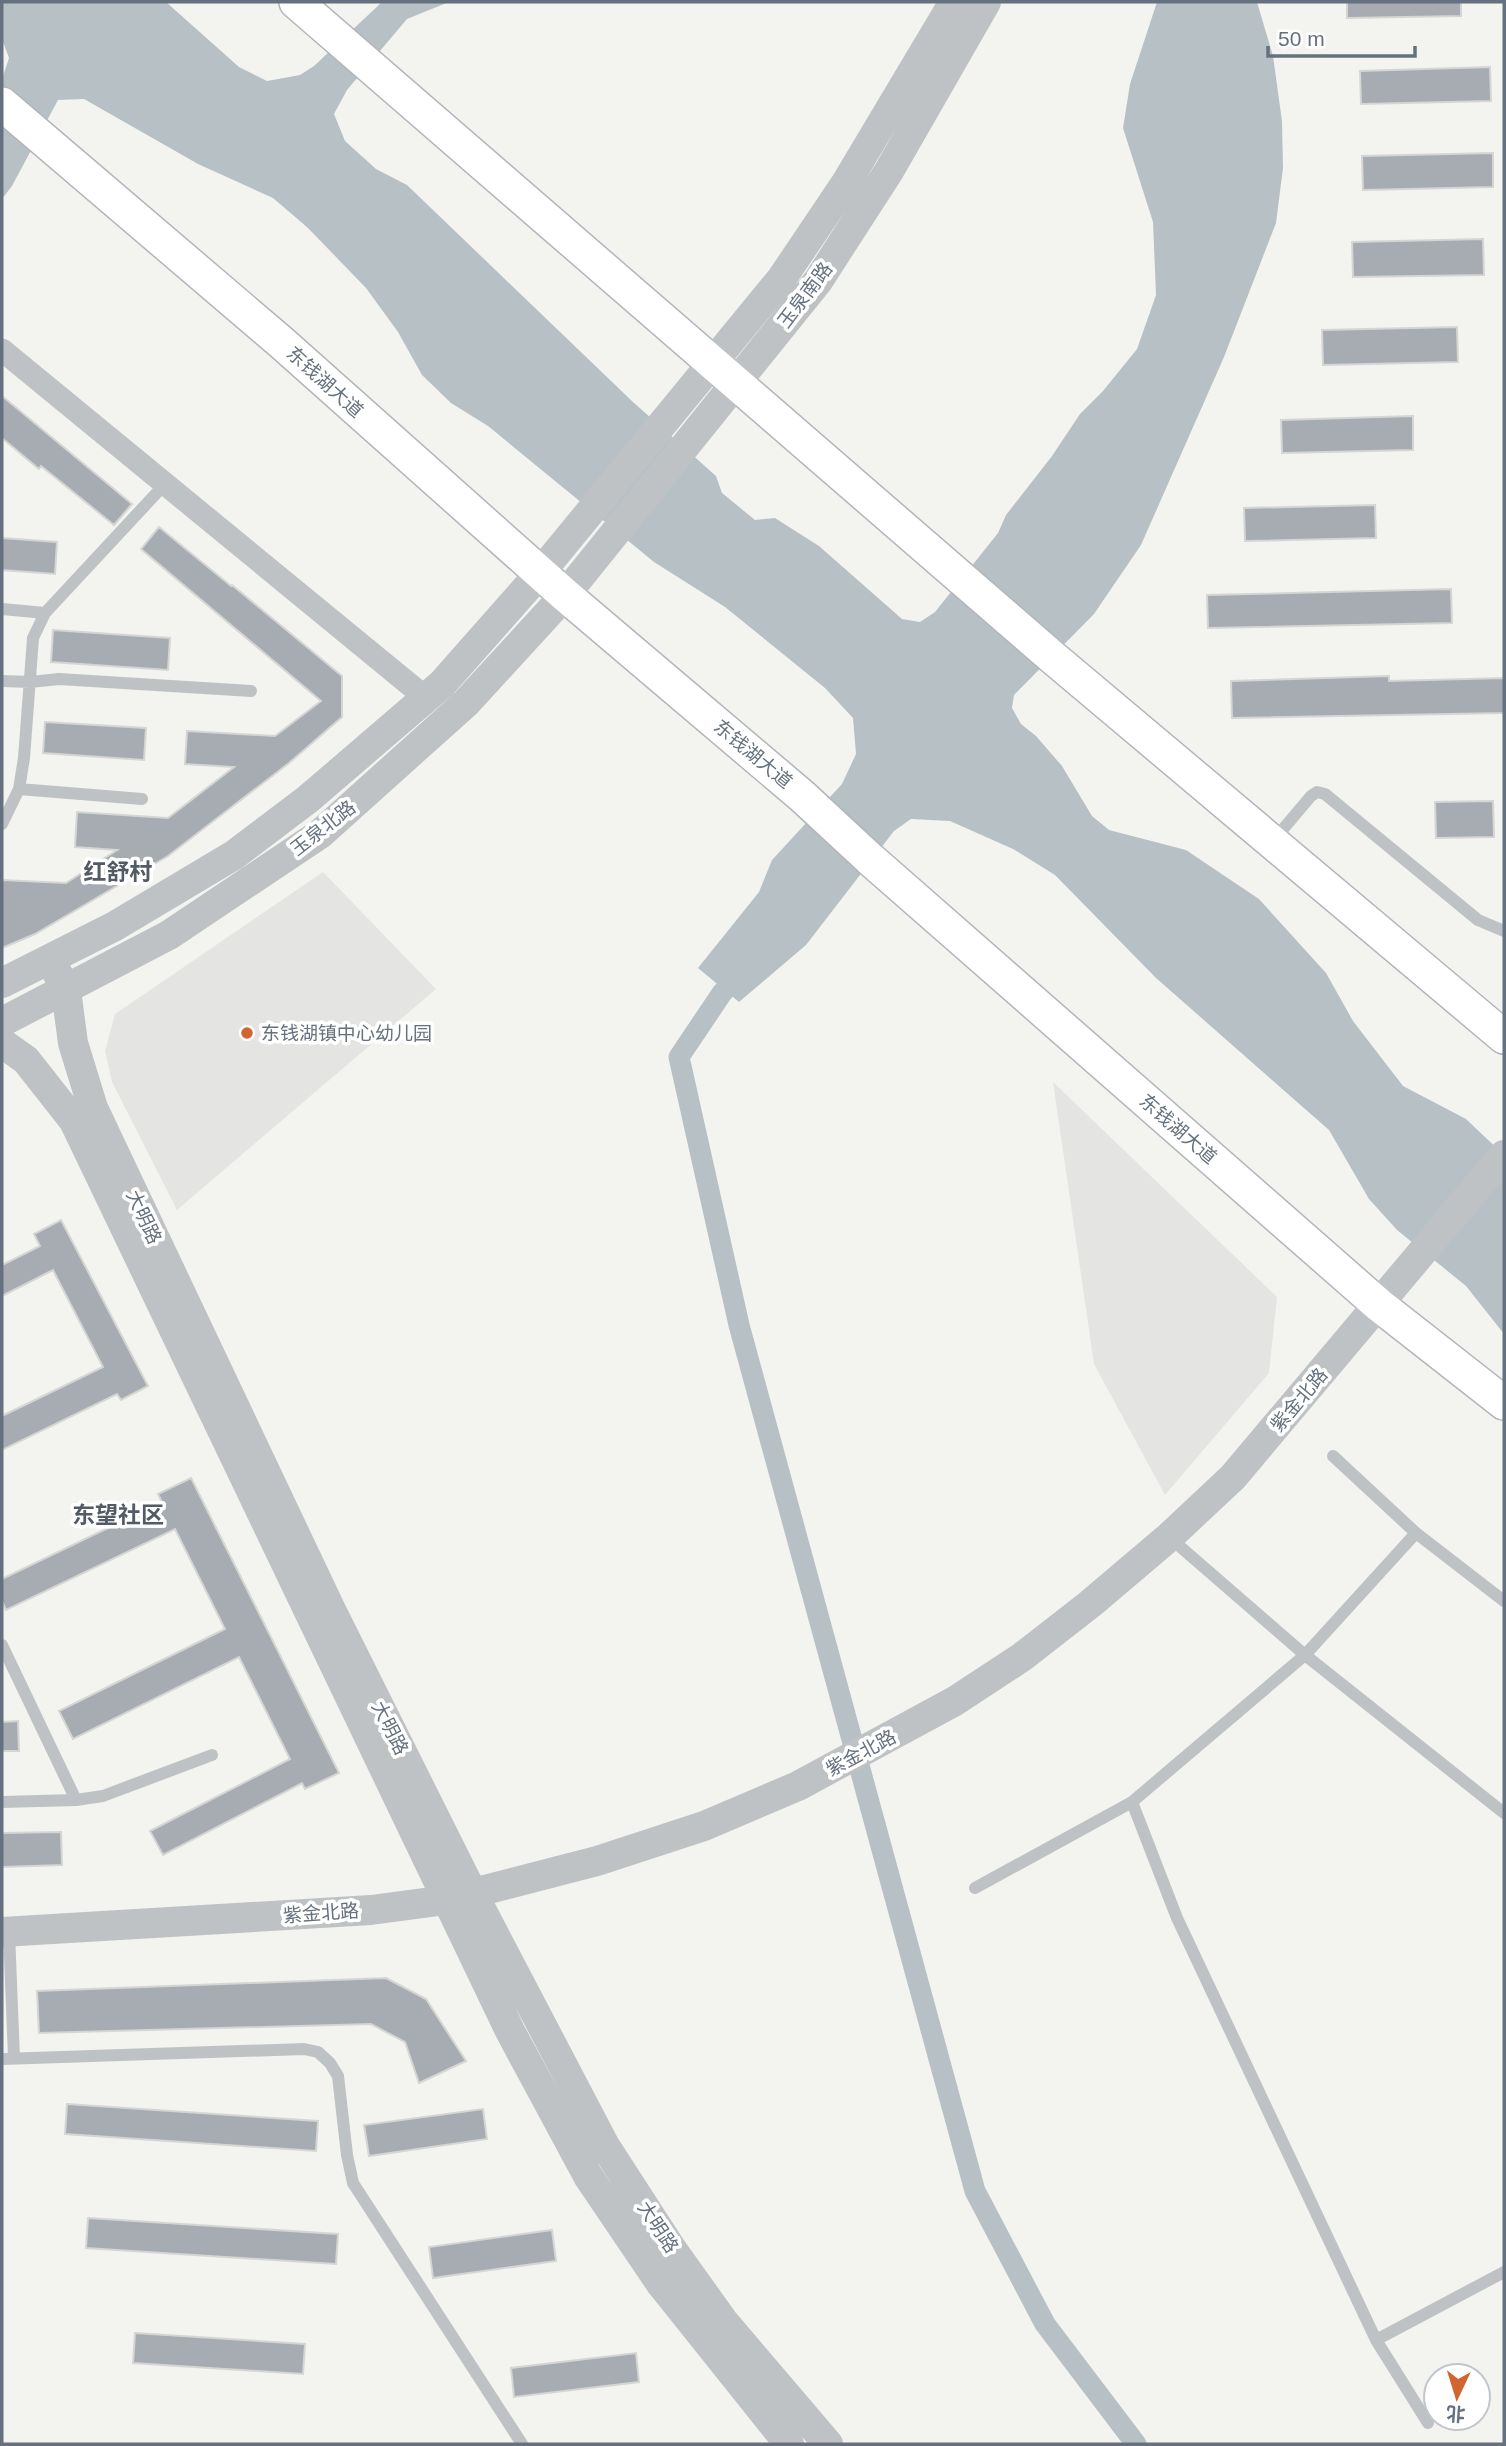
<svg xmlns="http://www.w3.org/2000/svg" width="1506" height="2446" font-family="Helvetica,'Noto Sans SC',sans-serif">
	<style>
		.built { fill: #e4e5e3 }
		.water { fill: #b7c1c5 }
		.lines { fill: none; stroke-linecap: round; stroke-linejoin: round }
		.canal { stroke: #b7c1c5; stroke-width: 21 }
		.building { fill: #a6acb2; stroke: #d5d5d3; stroke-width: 2 }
		.secondary-casing { stroke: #b2b6ba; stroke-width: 36 }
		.service { stroke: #bfc2c5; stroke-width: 12 }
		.minor { stroke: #bfc2c5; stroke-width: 23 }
		.tertiary { stroke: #bfc2c5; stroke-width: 30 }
		.secondary { stroke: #fff; stroke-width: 33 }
		.poi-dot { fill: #d16532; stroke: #fff; stroke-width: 2.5 }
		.labels { text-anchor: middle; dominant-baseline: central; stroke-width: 7; stroke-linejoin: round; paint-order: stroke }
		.street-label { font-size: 19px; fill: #65717e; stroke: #fff }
		.poi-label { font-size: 19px; fill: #65717e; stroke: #fff; text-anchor: start }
		.quarter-label { font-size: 23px; font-weight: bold; fill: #525b64; stroke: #fff }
	</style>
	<rect width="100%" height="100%" fill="#f3f4f0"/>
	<path class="built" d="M323 872 436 989 177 1210 112 1082 105 1051 115 1014Z
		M1053 1082 1277 1297 1269 1373 1165 1495 1094 1364Z"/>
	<path class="water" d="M2 2H166L239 67 267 81 300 75 314 66 382 2H449L407 19 347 90 334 114 345 141 376 169 407 185 633 402 716 476 722 493 755 520 775 518 819 546 902 619 920 622 935 612 998 533 1006 515 1052 456 1080 414 1103 391 1137 349 1156 295 1153 222 1123 128 1130 84 1157 2H1257L1273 56 1282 121 1283 168 1276 223 1224 357 1141 545 1094 614 1014 695 1012 708 1021 724 1036 736 1062 766 1092 816 1109 830 1186 850 1259 899 1326 973 1353 1021 1403 1086 1466 1119 1504 1155V1334L1466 1286 1397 1230 1369 1199 1329 1130 1156 978 1055 875 1013 849 950 821 911 819 894 831 806 945 739 1002 698 968 759 892 772 860 842 784 856 754 853 718 825 688 725 607 654 562 488 426 451 403 422 375 398 332 366 288 308 228 273 198 198 164 84 99 58 100 12 186 2 199V79L9 58 2 39Z"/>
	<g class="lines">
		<path class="canal" d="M744 969 722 993 679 1057 739 1325 975 2191 1045 2324 1136 2444"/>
	</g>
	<path class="building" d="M1347 2H1461V16L1347 18Z
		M1490 67 1491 101 1361 104 1360 71Z
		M1493 153V187L1363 190 1362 156Z
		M1483 239 1484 275 1353 277 1352 242Z
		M1457 327 1458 362 1323 365 1322 330Z
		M2 396 132 504 114 525 41 466 39 469 2 438Z
		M1413 416V450L1282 453 1281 420Z
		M1375 505 1376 538 1245 541 1244 508Z
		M159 527 231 586 232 585 342 676V717L289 763 168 856 35 934 2 948V880L66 883 117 850 75 847 77 812 168 818 234 767 185 764 187 731 275 736 321 701 141 549Z
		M2 538 57 542 55 574 2 570Z
		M1451 589 1452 623 1208 628 1207 595Z
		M53 630 170 638 168 670 51 662Z
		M1389 676V681L1504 678V713L1232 718 1231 681Z
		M45 722 146 728 144 760 43 753Z
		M1493 801 1494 837 1436 838 1435 802Z
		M61 1220 148 1386 121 1400 117 1394 2 1450V1416L103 1367 53 1270 2 1296V1265L40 1246 34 1234Z
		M191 1478 339 1773 305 1789 302 1783 163 1855 150 1831 290 1759 239 1657 73 1739 59 1711 225 1629 175 1529 6 1610 2 1601V1579L162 1502 158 1494Z
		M18 1721 19 1751H2V1722Z
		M61 1832 62 1865 2 1867V1833Z
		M386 1978 426 1999 466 2061 419 2083 405 2042 371 2024 39 2033 37 1991Z
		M67 2104 318 2121 316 2151 65 2134Z
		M483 2109 487 2139 369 2156 364 2125Z
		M88 2218 338 2234 336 2264 86 2248Z
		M552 2230 556 2261 433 2278 429 2247Z
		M135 2333 305 2344 303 2374 133 2363Z
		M636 2353 639 2382 514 2397 511 2368Z"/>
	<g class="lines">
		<g class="secondary-casing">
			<path id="secondary" d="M296 2 1051 656 1504 1037
				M2 104 282 343 565 595 802 796 870 859 1379 1305 1504 1403"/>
		</g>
		<path class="service" d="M2 609 45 613
			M2 681 30 682 59 679 251 691
			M19 789 142 799
			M2 824 19 789 24 758 33 638 45 613 165 484
			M1273 841 1311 796 1317 792 1325 794 1478 920 1504 931
			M1333 1456 1416 1533 1504 1601
			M1169 1537 1305 1655 1504 1813
			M2 1645 76 1800
			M2 1802 76 1800 103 1796 212 1755
			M1132 1802 1177 1918 1376 2340 1428 2423
			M975 1888 1132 1802 1305 1655 1416 1533
			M9 1932 14 2058
			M2 2059 304 2049 318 2052 330 2063 338 2076 347 2155 353 2183 522 2444
			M1376 2340 1504 2272"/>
		<path class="minor" d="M2 350 426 698"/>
		<path class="tertiary" d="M50 959 66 990 73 1043 93 1108 330 1608 473 1894 605 2146 671 2248 724 2322 828 2444
			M2 983 115 926 234 855 308 799 442 684 540 573 782 278 846 183 954 2
			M2 1022 169 935 320 834 466 703 565 595 818 281 889 171 986 2
			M2 1043 26 1060 74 1121 510 2031 588 2176 661 2284 789 2444
			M2 1932 371 1910 446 1900 597 1861 704 1826 798 1786 955 1701 1022 1657 1090 1604 1169 1537 1233 1477 1504 1155"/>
		<use href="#secondary" class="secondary"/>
	</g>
	<circle class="poi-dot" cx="247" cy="1033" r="7"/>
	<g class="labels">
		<g class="street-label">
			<text transform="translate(805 295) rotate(-53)">玉泉南路</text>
			<text transform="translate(325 382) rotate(42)">东钱湖大道</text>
			<text transform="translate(753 754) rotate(40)">东钱湖大道</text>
			<text transform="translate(323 828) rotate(-38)">玉泉北路</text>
			<text transform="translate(1178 1129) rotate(41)">东钱湖大道</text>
			<text transform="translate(144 1217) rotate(65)">大明路</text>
			<text transform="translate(1299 1400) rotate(-50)">紫金北路</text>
			<text transform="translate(390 1728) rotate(63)">大明路</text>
			<text transform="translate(861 1753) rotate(-28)">紫金北路</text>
			<text transform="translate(321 1913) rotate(-4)">紫金北路</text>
			<text transform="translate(658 2227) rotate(57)">大明路</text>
		</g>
		<g class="poi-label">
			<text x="261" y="1033">东钱湖镇中心幼儿园</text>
		</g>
		<g class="quarter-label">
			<text x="118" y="872">红舒村</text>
			<text x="118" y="1515">东望社区</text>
		</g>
	</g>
	<rect width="1506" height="2446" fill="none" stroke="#65717e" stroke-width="7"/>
	<g transform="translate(1457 2397) rotate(184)"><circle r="33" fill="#ffffff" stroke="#c1c6cb" stroke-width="2"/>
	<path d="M0-5L12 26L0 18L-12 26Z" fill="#d16532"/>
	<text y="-10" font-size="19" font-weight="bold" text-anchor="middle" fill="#65717e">北</text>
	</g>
	<path d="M1268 46v10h147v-10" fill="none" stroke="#65717e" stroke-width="3.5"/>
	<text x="1278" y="46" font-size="21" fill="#65717e" stroke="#ffffff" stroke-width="5" paint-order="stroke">50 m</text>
</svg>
